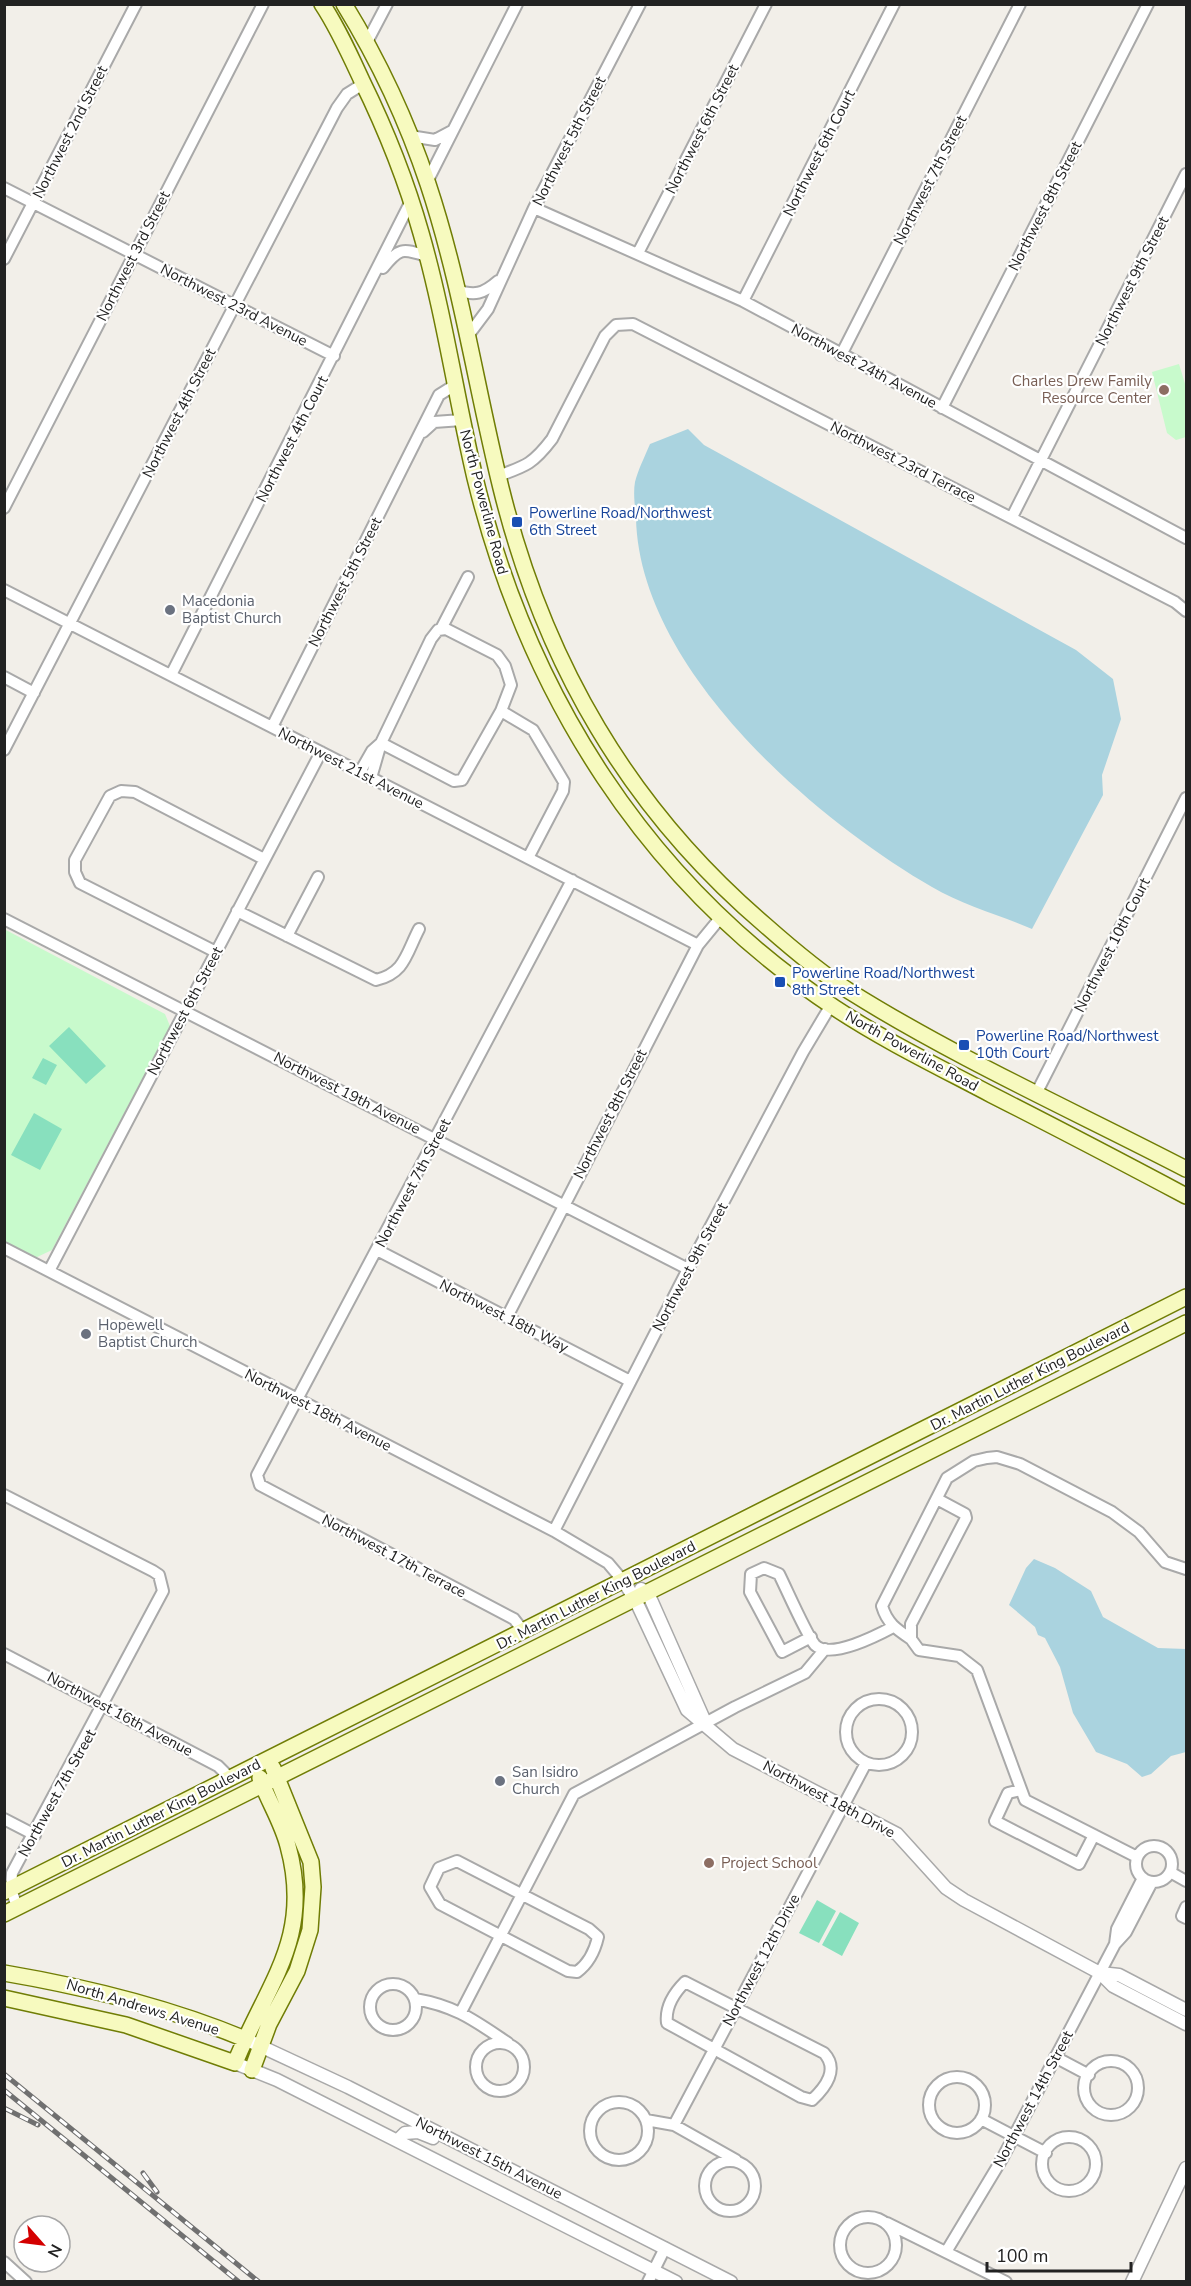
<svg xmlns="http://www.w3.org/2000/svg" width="1191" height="2286" font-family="'Nunito Sans',sans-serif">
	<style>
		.park { fill: #c8facc }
		.pitch { fill: #88e0be }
		.water { fill: #aad3df }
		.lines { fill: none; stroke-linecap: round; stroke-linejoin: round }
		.minor-casing { stroke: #a9a9a9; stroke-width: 14 }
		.tertiary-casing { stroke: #a9a9a9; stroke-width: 15 }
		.secondary-casing { stroke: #707d05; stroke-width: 18 }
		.minor { stroke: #fff; stroke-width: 10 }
		.tertiary { stroke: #fff; stroke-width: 12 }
		.secondary { stroke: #f7fabf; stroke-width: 15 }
		.rail-casing { stroke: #707070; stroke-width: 5 }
		.rail { stroke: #fff; stroke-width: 3; stroke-dasharray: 9; stroke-linecap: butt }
		.education-dot { fill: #8d6e63; stroke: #fff; stroke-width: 2 }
		.transit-dot { fill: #1a4fb4; stroke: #fff; stroke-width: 2 }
		.worship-dot { fill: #6b7280; stroke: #fff; stroke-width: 2 }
		.labels { text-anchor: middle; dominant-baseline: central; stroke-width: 4.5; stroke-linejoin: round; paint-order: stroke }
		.street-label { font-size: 15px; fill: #222; stroke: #fff }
		.education-label { font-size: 15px; fill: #785e54; stroke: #fff; text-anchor: end }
		.transit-label { font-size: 15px; fill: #164399; stroke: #fff; text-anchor: start }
		.worship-label { font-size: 15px; fill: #5b616d; stroke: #fff; text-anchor: start }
	</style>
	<rect width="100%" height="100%" fill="#f2efe9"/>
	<path class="park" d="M1179 364 1186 387V437L1176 440 1167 433 1152 372Z
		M4 929 165 1014 170 1026 52 1250 35 1258 5 1242Z"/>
	<path class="pitch" d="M69 1027 106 1066 86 1084 49 1046Z
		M43 1058 57 1065 46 1085 32 1078Z
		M34 1113 62 1129 40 1170 11 1155Z
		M817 1900 836 1911 819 1943 799 1933Z
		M840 1912 859 1923 842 1956 822 1945Z"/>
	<path class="water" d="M688 429 704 445 1076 650 1113 679 1121 719 1102 775 1103 795 1032 929C1000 915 962 905 932 887 812 818 639 667 636 518 635 507 633 493 635 482 638 470 645 456 650 444Z
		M1034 1559 1055 1568 1091 1591 1103 1617 1158 1648 1186 1649V1752L1171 1756 1151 1774 1142 1777 1127 1764 1096 1752 1073 1713 1060 1667 1045 1638 1038 1635 1035 1627 1009 1605 1026 1568Z"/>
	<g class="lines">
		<g class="minor-casing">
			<path id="minor" d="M367 42 387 4
				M410 136 435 140 452 131
				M427 182 517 4
				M4 188 334 356
				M534 208 743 301 1186 538
				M638 253 766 4
				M4 259 136 4
				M383 268C399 248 402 248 426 256
				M456 290C475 296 483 294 498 281
				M743 301 894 4
				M467 337 488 309 534 208 640 4
				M841 355 1020 4
				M942 408 1148 4
				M423 432 434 422 462 420
				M498 476C526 466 533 464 552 439L605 336 616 325 633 324 1175 602 1186 611
				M4 508 263 4
				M1012 517 1186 174
				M4 590 698 945
				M441 629 468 577
				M171 675 411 201
				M4 677 34 693
				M272 727 439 395 455 385
				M381 743 454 781 462 780 501 711
				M4 750 337 108 347 94 363 84
				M360 772 372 751 381 743
				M371 778 381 743 431 639 438 630 446 629 497 655 505 666 511 685 501 711 533 730 564 782 563 791 528 858
				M237 911 376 980C405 973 406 954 419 929
				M4 919 688 1269
				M287 936 318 877
				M216 952 80 883 75 872V860L110 796 121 791 135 792 264 859
				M1037 1092 1186 798
				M4 1248 554 1531 608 1563 624 1582
				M377 1250 630 1381
				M49 1271 321 752
				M507 1317 698 945 721 917
				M4 1495 153 1571 159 1575 163 1591 12 1873 11 1889 17 1907
				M937 1499 965 1514 966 1518 911 1624V1639L919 1650 959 1656 977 1670 1025 1800 1137 1857
				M554 1531 688 1269 803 1052 831 1005
				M524 1632 514 1619 260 1485 257 1475 572 880
				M811 1637 782 1652 750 1592 751 1574 764 1568 779 1574C786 1588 807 1636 815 1645 830 1660 878 1635 893 1627
				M911 1639C896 1629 887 1623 882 1606L947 1478 974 1461 987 1458 997 1457 1020 1464 1112 1512 1139 1532 1165 1562 1186 1569
				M4 1654 218 1766 231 1779
				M846 1732a33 33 0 1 1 66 0a33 33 0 1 1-66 0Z
				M1021 1790 1008 1793 995 1821 1079 1864 1094 1835
				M4 1819 35 1835
				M1136 1864a18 18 0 1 1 36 0a18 18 0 1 1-36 0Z
				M457 1861 589 1929 598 1937C595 1950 588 1964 577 1972L568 1971 440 1904 430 1887 439 1868Z
				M1170 1872 1186 1881
				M1186 1907 1182 1916 1186 1918
				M1115 1944 1126 1932 1152 1882
				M685 1982 824 2053C839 2069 826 2087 812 2100L801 2097 667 2023C665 2007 674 1993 685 1982Z
				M370 2007a23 23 0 1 1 46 0a23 23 0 1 1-46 0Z
				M415 1999C456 2006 475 2021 508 2043
				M461 2012 574 1794 735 1707 805 1673 825 1649
				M476 2067a24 24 0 1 1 48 0a24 24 0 1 1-48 0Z
				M1055 2057 1089 2075
				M1084 2088a27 27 0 1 1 54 0a27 27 0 1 1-54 0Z
				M929 2105a28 28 0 1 1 56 0a28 28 0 1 1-56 0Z
				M590 2131a29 29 0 1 1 58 0a29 29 0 1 1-58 0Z
				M981 2119 1046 2153
				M646 2120 674 2125 736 2160
				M674 2125 866 1763
				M1042 2164a27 27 0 1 1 54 0a27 27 0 1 1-54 0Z
				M705 2186a25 25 0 1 1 50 0a25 25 0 1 1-50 0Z
				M840 2245a28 28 0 1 1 56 0a28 28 0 1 1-56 0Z
				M887 2223 1006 2282
				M946 2252 1002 2159 1115 1944 1117 1929 1143 1878
				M4 2262 26 2282
				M648 2282 665 2248"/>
		</g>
		<g class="tertiary-casing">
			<path id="tertiary" d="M624 1582 635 1599 687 1710 733 1749 897 1834 946 1888 964 1900 1100 1973 1113 1986 1186 2024
				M641 1589 648 1593 706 1724
				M1100 1973 1119 1975 1186 2010
				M245 2039 348 2087 731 2282
				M235 2063 277 2080 676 2282
				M398 2140 405 2133 418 2132 433 2138
				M1132 2282 1186 2168"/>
		</g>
		<g class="secondary-casing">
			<path id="secondary" d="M322 4C338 28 350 55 362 81 386 130 406 180 421 233 444 313 456 397 475 478 528 695 646 883 835 1008 885 1041 939 1067 992 1095 1057 1128 1122 1162 1186 1196
				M344 4C379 61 407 121 428 184 461 283 476 387 501 488 544 662 628 808 765 925 791 948 819 972 849 991 956 1058 1074 1111 1186 1169
				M4 1892 1186 1297
				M4 1914 1186 1323
				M4 1973C86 1987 168 2007 245 2039
				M4 1998 126 2025 235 2063C268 1982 313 1938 288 1846 282 1822 268 1801 260 1778
				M252 2070 269 2024 297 1971 310 1930 313 1887 311 1862 273 1768"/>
		</g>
		<use href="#minor" class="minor"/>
		<use href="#tertiary" class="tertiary"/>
		<use href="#secondary" class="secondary"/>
		<g class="rail-casing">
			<path id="rail" d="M4 2074 259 2282
				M4 2090 239 2282
				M4 2108 38 2125
				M143 2173 157 2192"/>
		</g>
		<use href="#rail" class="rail"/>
	</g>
	<g class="education-dot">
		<circle cx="1164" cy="390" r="6"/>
		<circle cx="709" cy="1863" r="6"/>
	</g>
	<g class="transit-dot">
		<rect x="511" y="516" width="12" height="12" rx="3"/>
		<rect x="774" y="976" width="12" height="12" rx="3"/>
		<rect x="958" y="1039" width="12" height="12" rx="3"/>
	</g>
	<g class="worship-dot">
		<circle cx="170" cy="610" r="6"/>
		<circle cx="86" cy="1334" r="6"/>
		<circle cx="500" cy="1781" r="6"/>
	</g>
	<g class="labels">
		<g class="street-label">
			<text transform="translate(702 129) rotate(-63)">Northwest 6th Street</text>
			<text transform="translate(70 132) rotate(-63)">Northwest 2nd Street</text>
			<text transform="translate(569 141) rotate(-63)">Northwest 5th Street</text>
			<text transform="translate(819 153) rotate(-63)">Northwest 6th Court</text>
			<text transform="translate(930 180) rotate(-63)">Northwest 7th Street</text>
			<text transform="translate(1045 206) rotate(-63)">Northwest 8th Street</text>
			<text transform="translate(133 256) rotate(-63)">Northwest 3rd Street</text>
			<text transform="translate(1132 281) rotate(-63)">Northwest 9th Street</text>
			<text transform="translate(234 305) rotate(27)">Northwest 23rd Avenue</text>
			<text transform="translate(864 366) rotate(28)">Northwest 24th Avenue</text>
			<text transform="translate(179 413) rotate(-63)">Northwest 4th Street</text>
			<text transform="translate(292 439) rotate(-63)">Northwest 4th Court</text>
			<text transform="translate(903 462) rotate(27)">Northwest 23rd Terrace</text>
			<text transform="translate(484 502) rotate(75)">North Powerline Road</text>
			<text transform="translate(345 582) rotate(-63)">Northwest 5th Street</text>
			<text transform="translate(351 768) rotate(27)">Northwest 21st Avenue</text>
			<text transform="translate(1112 945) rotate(-63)">Northwest 10th Court</text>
			<text transform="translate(185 1011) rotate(-62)">Northwest 6th Street</text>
			<text transform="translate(912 1051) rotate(29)">North Powerline Road</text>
			<text transform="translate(347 1093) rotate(27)">Northwest 19th Avenue</text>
			<text transform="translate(610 1114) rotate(-63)">Northwest 8th Street</text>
			<text transform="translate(413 1183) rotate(-62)">Northwest 7th Street</text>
			<text transform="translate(690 1267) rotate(-62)">Northwest 9th Street</text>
			<text transform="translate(504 1316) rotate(27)">Northwest 18th Way</text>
			<text transform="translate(1030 1376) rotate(-27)">Dr. Martin Luther King Boulevard</text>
			<text transform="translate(318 1410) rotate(27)">Northwest 18th Avenue</text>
			<text transform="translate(394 1556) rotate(28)">Northwest 17th Terrace</text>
			<text transform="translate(596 1595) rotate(-27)">Dr. Martin Luther King Boulevard</text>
			<text transform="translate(120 1714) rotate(28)">Northwest 16th Avenue</text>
			<text transform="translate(57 1793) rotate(-61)">Northwest 7th Street</text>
			<text transform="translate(829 1799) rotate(28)">Northwest 18th Drive</text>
			<text transform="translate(161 1813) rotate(-27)">Dr. Martin Luther King Boulevard</text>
			<text transform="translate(761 1960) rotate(-62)">Northwest 12th Drive</text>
			<text transform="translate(143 2007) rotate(17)">North Andrews Avenue</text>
			<text transform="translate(1033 2099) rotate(-62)">Northwest 14th Street</text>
			<text transform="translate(489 2158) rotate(27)">Northwest 15th Avenue</text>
		</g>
		<g class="education-label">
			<text x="1152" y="381">Charles Drew Family<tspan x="1152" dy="17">Resource Center</tspan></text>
			<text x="721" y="1863" text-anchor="start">Project School</text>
		</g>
		<g class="transit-label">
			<text x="529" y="513">Powerline Road/Northwest<tspan x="529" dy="17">6th Street</tspan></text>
			<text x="792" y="973">Powerline Road/Northwest<tspan x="792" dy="17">8th Street</tspan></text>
			<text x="976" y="1036">Powerline Road/Northwest<tspan x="976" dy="17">10th Court</tspan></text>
		</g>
		<g class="worship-label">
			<text x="182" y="601">Macedonia<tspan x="182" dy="17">Baptist Church</tspan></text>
			<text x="98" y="1325">Hopewell<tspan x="98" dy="17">Baptist Church</tspan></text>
			<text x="512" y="1772">San Isidro<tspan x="512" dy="17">Church</tspan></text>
		</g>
	</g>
	<rect width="1191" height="2286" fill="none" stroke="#222222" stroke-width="12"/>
	<g transform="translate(42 2244) rotate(118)"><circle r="28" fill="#ffffff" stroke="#a7a7a7" stroke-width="1.5"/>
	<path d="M0-4.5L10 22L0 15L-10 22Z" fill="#d40000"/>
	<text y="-9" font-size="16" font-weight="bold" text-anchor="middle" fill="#222222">N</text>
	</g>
	<path d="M987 2262v9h144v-9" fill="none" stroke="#222222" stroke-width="3"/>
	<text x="996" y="2262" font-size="18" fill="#222222" stroke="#ffffff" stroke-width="4.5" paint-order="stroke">100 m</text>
</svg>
